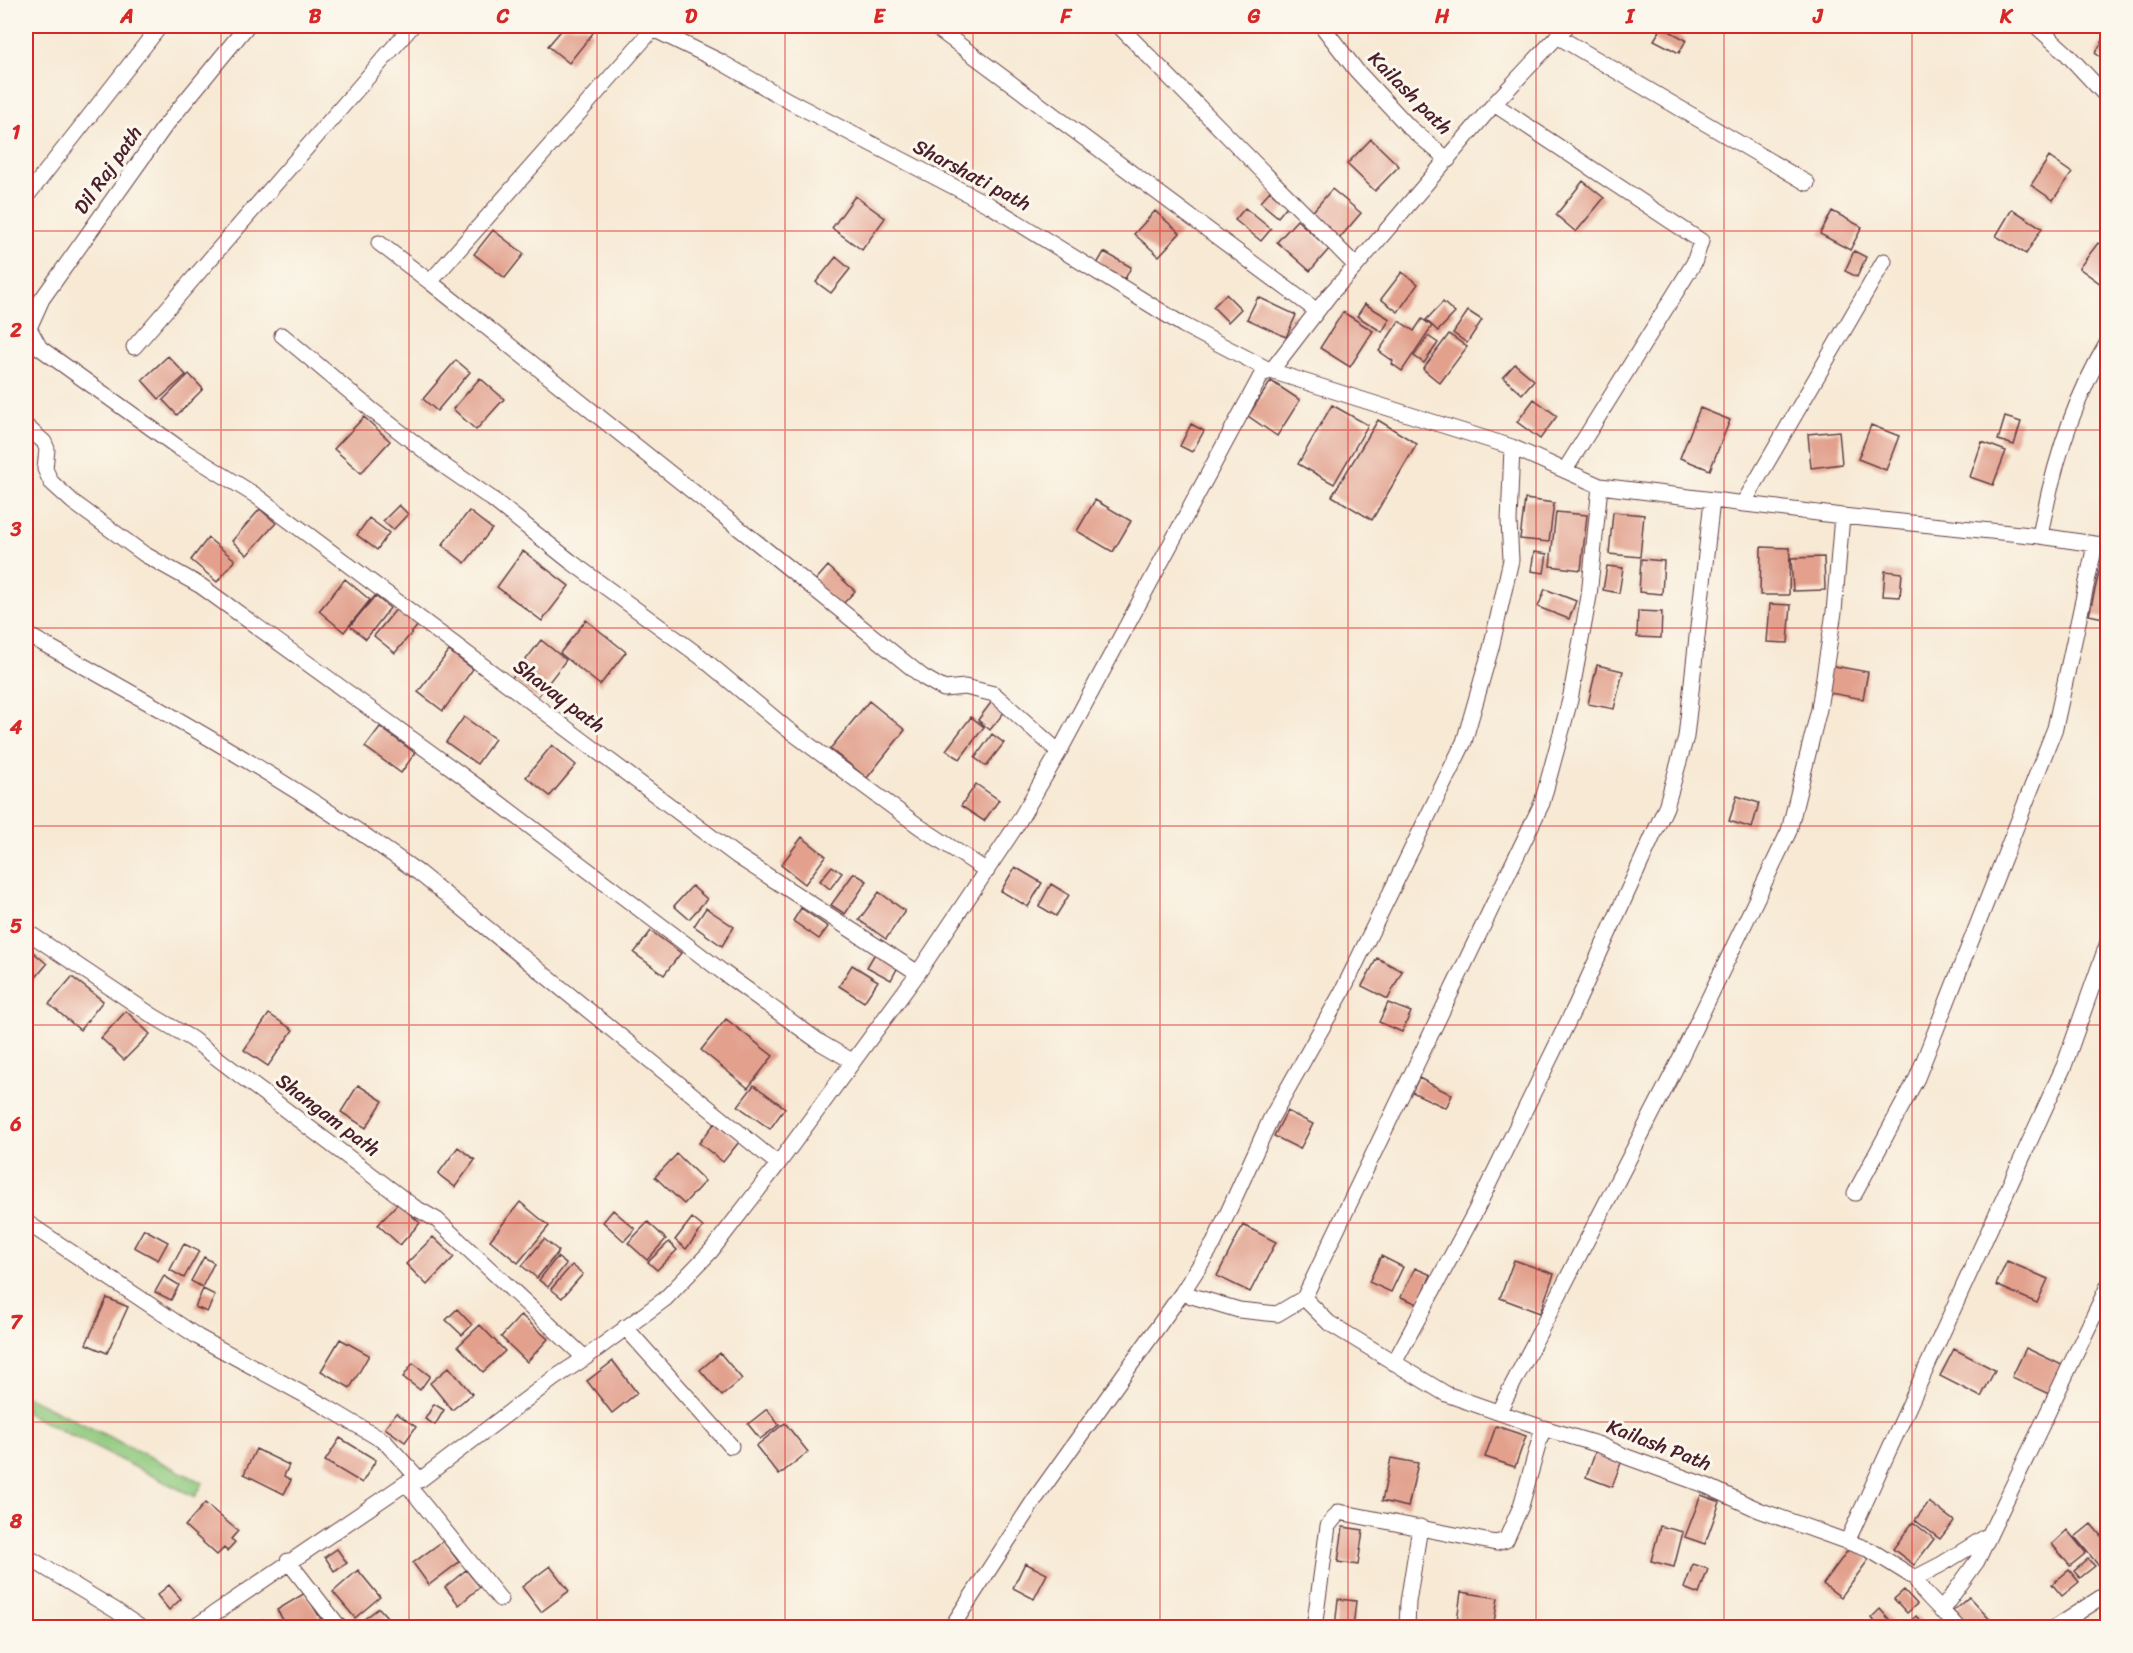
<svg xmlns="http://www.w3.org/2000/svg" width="2133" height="1653" font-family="Sriracha,sans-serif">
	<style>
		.green { fill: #8fc97e; stroke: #6c7454; stroke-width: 1.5 }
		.building { fill: #e2a08d }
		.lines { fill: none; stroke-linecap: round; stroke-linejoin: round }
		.street-casing { stroke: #643d44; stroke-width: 17 }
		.street { stroke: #fff; stroke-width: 15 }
		.grid { fill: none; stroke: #d62828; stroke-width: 1.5; stroke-opacity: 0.55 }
		.labels { text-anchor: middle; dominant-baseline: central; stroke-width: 6; stroke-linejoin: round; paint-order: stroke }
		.street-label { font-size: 20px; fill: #4a1f2b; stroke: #fbf7ec }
		.neatline { fill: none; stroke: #d62828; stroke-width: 2 }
		.grid-label { font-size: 20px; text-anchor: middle; font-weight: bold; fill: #d62828 }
	</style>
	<rect width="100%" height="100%" fill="#fbf7ec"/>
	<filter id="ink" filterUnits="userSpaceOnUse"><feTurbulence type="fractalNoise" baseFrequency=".0167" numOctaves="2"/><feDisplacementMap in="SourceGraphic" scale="12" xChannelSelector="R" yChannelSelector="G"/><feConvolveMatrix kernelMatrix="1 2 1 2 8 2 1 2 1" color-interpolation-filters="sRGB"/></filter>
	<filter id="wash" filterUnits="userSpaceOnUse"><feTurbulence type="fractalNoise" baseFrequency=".008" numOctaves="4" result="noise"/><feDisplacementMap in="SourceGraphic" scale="24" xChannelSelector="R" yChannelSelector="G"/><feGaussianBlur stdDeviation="1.35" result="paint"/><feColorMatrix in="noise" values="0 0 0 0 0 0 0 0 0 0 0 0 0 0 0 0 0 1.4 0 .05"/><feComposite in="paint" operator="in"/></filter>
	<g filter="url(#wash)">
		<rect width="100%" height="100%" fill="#f7e9d4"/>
		<path class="green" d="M26 1396 203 1483 195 1497 26 1413Z"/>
		<g id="blocks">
			<path class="building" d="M565 26H584L593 33 569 63 548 46Z
				M1662 27 1686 40 1679 53 1654 40Z
				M2108 33V62L2095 53Z
				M1371 139 1399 166 1375 191 1347 164Z
				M2049 157 2072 173 2053 200 2031 185Z
				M1583 181 1604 198 1576 232 1556 215Z
				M1332 189 1361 213 1338 240 1309 216Z
				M1270 191 1287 206 1278 217 1260 202Z
				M855 196 885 218 862 250 832 228Z
				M1245 208 1271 229 1261 241 1235 220Z
				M2012 209 2042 228 2026 254 1996 236Z
				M1155 211 1180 233 1159 256 1134 234Z
				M1832 211 1862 227 1850 250 1820 234Z
				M1297 220 1329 249 1310 271 1277 242Z
				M493 230 524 254 505 278 474 254Z
				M2098 243 2108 250V289L2079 268Z
				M1854 251 1866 257 1857 277 1845 271Z
				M1104 252 1131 267 1125 279 1097 264Z
				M836 257 850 269 831 293 816 282Z
				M1402 272 1418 284 1398 312 1381 299Z
				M1226 294 1241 309 1228 322 1213 307Z
				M1258 297 1296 315 1286 337 1247 319Z
				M1443 302 1455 313 1438 331 1426 320Z
				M1365 304 1390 319 1382 332 1357 316Z
				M1468 311 1482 320 1467 343 1453 333Z
				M1343 312 1373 331 1350 367 1320 348Z
				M1422 319 1432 326 1402 371 1392 364 1393 361 1379 351 1399 321 1414 331Z
				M1449 334 1467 347 1440 383 1423 369Z
				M1428 336 1438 343 1424 363 1414 356Z
				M168 356 186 375 159 399 142 380Z
				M456 360 470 372 437 411 423 399Z
				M1515 364 1534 380 1522 394 1503 377Z
				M189 374 203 389 177 415 163 400Z
				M480 378 504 399 476 430 453 409Z
				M1271 381 1300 400 1277 436 1248 416Z
				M1534 399 1557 416 1540 439 1517 422Z
				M1332 405 1368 425 1334 484 1298 464Z
				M1700 408 1730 420 1710 470 1680 458Z
				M364 417 390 441 361 473 334 449Z
				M2005 417 2021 422 2014 445 1998 440Z
				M1378 420 1417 444 1372 520 1332 496Z
				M1191 424 1204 431 1192 452 1180 446Z
				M1871 425 1899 436 1886 470 1858 459Z
				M1839 431 1842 464 1811 468 1808 434Z
				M1982 442 2006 451 1993 485 1970 477Z
				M1525 499 1554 503 1549 542 1520 539Z
				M1095 500 1131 521 1113 552 1077 531Z
				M399 505 408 514 393 530 383 521Z
				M260 509 276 523 247 555 232 541Z
				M469 511 492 529 465 563 442 545Z
				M1556 512 1587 515 1581 570 1550 566Z
				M1613 512 1644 515 1640 557 1609 554Z
				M369 518 389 533 377 550 357 535Z
				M208 538 235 560 217 582 191 560Z
				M1761 547 1790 548 1789 595H1760Z
				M523 551 569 586 542 621 497 587Z
				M1534 552 1547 554 1544 573 1531 571Z
				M1824 557 1825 590 1793 591 1791 558Z
				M1641 559 1664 561 1662 594 1639 592Z
				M2101 564 2108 565V619L2089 615Z
				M828 566 855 591 840 607 814 582Z
				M1607 566 1623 568 1619 593 1603 590Z
				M1885 571 1902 573 1900 597 1883 596Z
				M345 579 370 600 344 632 319 611Z
				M1545 589 1576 601 1569 619 1538 607Z
				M375 596 390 608 366 639 350 626Z
				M1770 604 1791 605 1788 643 1767 642Z
				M398 607 419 624 395 653 374 636Z
				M1638 611 1662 612 1661 638 1637 637Z
				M586 620 626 652 600 685 560 653Z
				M541 640 566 660 536 699 511 679Z
				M449 651 473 669 443 711 418 692Z
				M1597 665 1623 671 1614 709 1588 704Z
				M1829 665 1868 672 1863 699 1824 692Z
				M993 700 1006 710 990 730 978 720Z
				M869 701 905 730 867 778 830 749Z
				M464 717 495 739 477 764 446 742Z
				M971 717 984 727 960 759 946 750Z
				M380 727 415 753 401 773 365 747Z
				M992 734 1004 743 986 766 975 758Z
				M552 745 576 765 550 796 526 777Z
				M976 784 999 800 984 821 961 806Z
				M1737 796 1759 803 1752 828 1729 821Z
				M802 837 826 856 805 884 781 865Z
				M832 866 842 873 830 889 820 881Z
				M1015 867 1042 883 1028 907 1001 891Z
				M854 873 867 881 845 914 831 905Z
				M1051 884 1069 895 1056 916 1039 906Z
				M692 886 707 899 689 919 674 906Z
				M879 892 905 911 886 939 859 920Z
				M706 908 734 927 722 946 694 926Z
				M801 908 828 927 819 939 793 921Z
				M651 931 681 953 664 975 634 953Z
				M26 946 47 964 28 987 26 985Z
				M877 950 900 963 891 980 867 967Z
				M1377 958 1402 971 1388 999 1362 986Z
				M852 965 878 981 864 1002 839 986Z
				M72 977 103 1001 80 1030 49 1004Z
				M1388 1003 1411 1012 1402 1032 1379 1022Z
				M126 1011 150 1034 124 1060 101 1038Z
				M269 1014 293 1030 268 1066 244 1050Z
				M726 1019 773 1056 748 1088 701 1050Z
				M1419 1078 1452 1095 1446 1108 1412 1092Z
				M358 1085 383 1101 366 1128 341 1112Z
				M754 1085 785 1108 770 1129 738 1106Z
				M1287 1111 1313 1124 1300 1149 1274 1136Z
				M715 1123 739 1142 723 1162 699 1143Z
				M458 1147 475 1160 455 1187 438 1174Z
				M677 1154 705 1181 684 1204 655 1177Z
				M520 1202 549 1226 518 1263 490 1240Z
				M398 1203 420 1223 400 1245 378 1225Z
				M613 1210 635 1229 624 1241 603 1222Z
				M692 1218 703 1227 686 1249 675 1240Z
				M648 1222 666 1239 647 1260 628 1243Z
				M1243 1225 1276 1242 1250 1292 1217 1276Z
				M144 1229 168 1242 158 1260 134 1247Z
				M433 1237 454 1257 427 1285 406 1264Z
				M544 1239 559 1251 537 1278 522 1266Z
				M669 1242 677 1250 657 1270 648 1262Z
				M184 1244 199 1251 184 1278 170 1270Z
				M1381 1256 1403 1267 1391 1292 1369 1282Z
				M204 1257 214 1263 202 1287 191 1281Z
				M557 1257 566 1264 548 1287 539 1280Z
				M1514 1260 1554 1274 1540 1313 1500 1298Z
				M2007 1261 2048 1279 2037 1303 1996 1285Z
				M572 1265 583 1274 562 1298 551 1289Z
				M1415 1268 1431 1275 1418 1304 1401 1297Z
				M164 1276 179 1285 171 1300 155 1292Z
				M203 1289 215 1295 207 1312 195 1307Z
				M107 1298 128 1307 107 1353 86 1344Z
				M457 1309 472 1325 462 1335 446 1320Z
				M521 1315 548 1339 527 1362 501 1337Z
				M480 1325 505 1351 483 1372 458 1346Z
				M340 1339 369 1355 350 1388 321 1371Z
				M2026 1348 2064 1366 2051 1395 2012 1377Z
				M1954 1349 1995 1370 1981 1397 1940 1376Z
				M720 1353 742 1379 722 1396 700 1370Z
				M613 1361 637 1393 612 1413 587 1381Z
				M413 1363 430 1376 420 1390 403 1377Z
				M449 1367 472 1394 452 1410 430 1383Z
				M434 1404 444 1410 435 1425 425 1419Z
				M767 1409 779 1425 760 1439 748 1424Z
				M396 1413 416 1427 405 1442 385 1428Z
				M785 1423 808 1452 779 1475 756 1446Z
				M1496 1426 1526 1436 1515 1467 1485 1457Z
				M340 1438 376 1460 362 1483 325 1461Z
				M256 1449 289 1465 284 1476 291 1480 284 1494 244 1474Z
				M1596 1450 1622 1460 1612 1487 1586 1477Z
				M1391 1458 1418 1463 1408 1507 1382 1501Z
				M1701 1495 1720 1502 1705 1544 1685 1537Z
				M1929 1502 1954 1521 1940 1539 1915 1520Z
				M205 1503 238 1531 231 1539 235 1542 227 1551 224 1548 217 1555 185 1526Z
				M1913 1522 1934 1539 1914 1565 1893 1549Z
				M2091 1524 2108 1544V1558L2099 1566 2075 1537Z
				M1660 1526 1683 1532 1674 1567 1651 1561Z
				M1343 1527 1363 1530 1358 1565 1338 1562Z
				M2067 1530 2086 1553 2070 1566 2052 1544Z
				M443 1541 459 1562 429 1585 413 1563Z
				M1851 1546 1869 1559 1841 1597 1823 1584Z
				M337 1549 347 1563 334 1571 325 1557Z
				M2088 1559 2095 1566 2080 1578 2074 1571Z
				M1025 1563 1047 1574 1034 1599 1013 1588Z
				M1693 1564 1708 1569 1699 1594 1684 1588Z
				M550 1566 569 1591 541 1612 522 1587Z
				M358 1570 380 1597 355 1618 333 1592Z
				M466 1570 480 1587 459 1605 445 1587Z
				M2069 1570 2079 1582 2062 1596 2052 1584Z
				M169 1585 181 1599 169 1610 157 1595Z
				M1904 1590 1917 1604 1907 1613 1894 1599Z
				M1461 1592 1498 1598 1493 1628H1456Z
				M305 1593 321 1619 307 1628H288L277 1610Z
				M1969 1597 1995 1625 1992 1628H1968L1953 1611Z
				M1338 1599 1356 1601 1353 1628H1335Z
				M379 1608 387 1617 373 1628H362L359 1623Z
				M1880 1609 1897 1628H1879L1871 1618Z
				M1916 1616 1927 1628H1903Z
				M105 1619 116 1628H98Z
				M262 1620 266 1628H250Z"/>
		</g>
	</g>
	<g filter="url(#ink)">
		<use href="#blocks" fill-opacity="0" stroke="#643d44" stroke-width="1.5"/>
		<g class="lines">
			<g class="street-casing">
				<path id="street" d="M247 26 165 126 42 299 29 328 40 348 179 448 255 495 737 856 918 973
					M647 26 721 62 789 101 991 206 1183 325 1271 371 1512 447 1600 486 1842 516 2040 536 2108 546
					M934 26 1317 311
					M1119 26 1356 266
					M1322 26 1356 70 1409 127 1448 160
					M2036 26 2066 53 2108 98
					M653 29 430 282 760 545 923 677 944 689 965 687 994 694 1059 752
					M1557 36 1807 183
					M1494 104 1701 241 1694 263 1565 470
					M26 197 160 26
					M379 243 430 282
					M282 335 373 411 447 468 492 499 570 561 701 657 786 728 920 827 987 871
					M134 347 412 26
					M26 426 44 442 47 449 45 469 51 482 73 502 144 554 201 586 478 787 724 973 821 1043 852 1061
					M1743 504 1884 261
					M2040 536C2052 470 2073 400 2108 342
					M26 634C160 708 294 784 419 873L778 1164
					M26 931 153 1016 192 1039 414 1207 437 1220 585 1358
					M1855 1193 1917 1078 2055 728 2095 545
					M26 1222 198 1337 325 1406 385 1442 420 1480
					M1182 1293 1239 1310 1277 1314 1304 1298 1542 803 1570 700 1589 596 1600 486
					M1304 1298 1329 1323 1446 1394 1543 1428 1600 1445 1627 1457 1707 1486 1759 1510 1870 1550 1915 1578 1923 1591 1958 1628
					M625 1327 731 1446
					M1394 1363 1475 1212 1576 1005 1666 807 1686 737 1712 500
					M1499 1411 1675 1069 1789 831 1819 709 1834 612 1842 516
					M406 1483 500 1599
					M1847 1542 2064 1066 2108 942
					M26 1556 115 1610 141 1628
					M288 1561 340 1628
					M1915 1578 1942 1564 1989 1535
					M1941 1611 1977 1561 2108 1286
					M193 1628 406 1483 420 1480 553 1379 585 1358 665 1299 711 1251 778 1164 918 973 1016 826 1059 752 1262 374 1271 371 1331 293 1356 266 1494 104 1567 26
					M951 1628 1035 1499 1182 1293 1214 1243 1270 1120 1341 994 1464 742 1491 648 1511 560 1509 522 1512 447
					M1314 1628 1328 1526 1339 1512 1496 1543 1506 1540 1521 1506 1543 1428
					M1407 1628 1408 1602 1420 1527
					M2054 1628 2108 1593"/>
			</g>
			<use href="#street" class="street"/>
		</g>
	</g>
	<path class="grid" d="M221 26V1628M409 26V1628M597 26V1628M785 26V1628M973 26V1628M1160 26V1628M1348 26V1628M1536 26V1628M1724 26V1628M1912 26V1628M26 231H2108M26 430H2108M26 628H2108M26 826H2108M26 1025H2108M26 1223H2108M26 1422H2108"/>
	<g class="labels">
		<g class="street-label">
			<text transform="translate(1410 93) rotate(45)">Kailash path</text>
			<text transform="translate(108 170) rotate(-55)">Dil Raj path</text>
			<text transform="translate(972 175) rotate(28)">Sharshati path</text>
			<text transform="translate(559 696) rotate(37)">Shavay path</text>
			<text transform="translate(328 1115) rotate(37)">Shangam path</text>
			<text transform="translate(1659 1445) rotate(21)">Kailash Path</text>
		</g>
	</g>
	<rect width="2133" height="1653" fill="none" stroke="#fbf7ec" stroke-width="66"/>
	<rect x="33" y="33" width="2067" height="1587" class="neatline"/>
	<g class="grid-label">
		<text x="127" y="23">A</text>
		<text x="315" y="23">B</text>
		<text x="503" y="23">C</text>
		<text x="691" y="23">D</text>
		<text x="879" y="23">E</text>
		<text x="1066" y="23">F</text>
		<text x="1254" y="23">G</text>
		<text x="1442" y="23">H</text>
		<text x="1630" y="23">I</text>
		<text x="1818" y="23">J</text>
		<text x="2006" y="23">K</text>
		<text x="16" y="139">1</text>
		<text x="16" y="337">2</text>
		<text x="16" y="536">3</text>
		<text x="16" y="734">4</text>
		<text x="16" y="933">5</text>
		<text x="16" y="1131">6</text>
		<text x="16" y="1329">7</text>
		<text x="16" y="1528">8</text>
	</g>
</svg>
